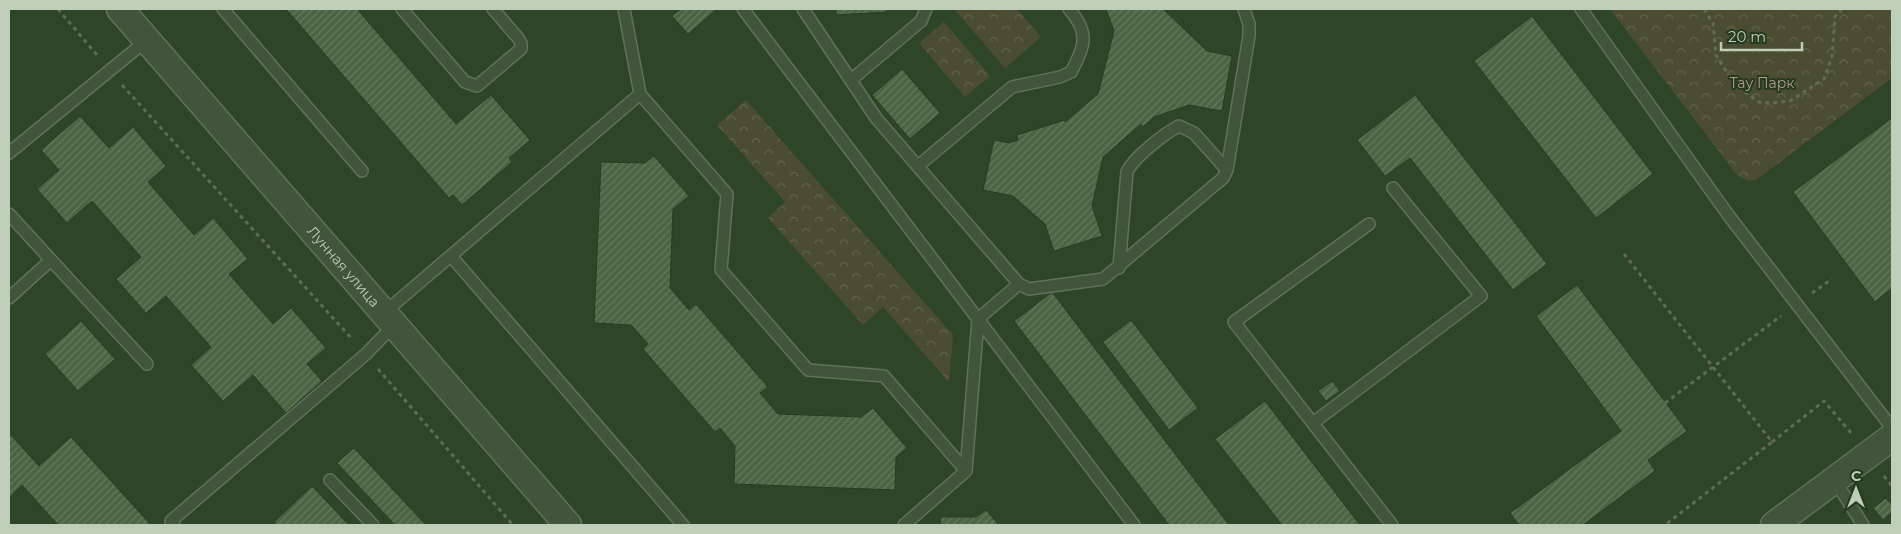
<svg xmlns="http://www.w3.org/2000/svg" width="1901" height="534" font-family="Montserrat,sans-serif">
	<style>
		.forest { fill: url(#forest-crowns) }
		.building { fill: url(#building-hatch); stroke: #283c22 }
		.lines { fill: none; stroke-linecap: round; stroke-linejoin: round }
		.service-casing { stroke: #5f725a; stroke-width: 14 }
		.tertiary-casing { stroke: #5f725a; stroke-width: 29 }
		.path { stroke: #636b51; stroke-width: 3; stroke-dasharray: 4 4; stroke-linecap: butt }
		.service { stroke: #42543c; stroke-width: 11 }
		.tertiary { stroke: #42543c; stroke-width: 26 }
		.labels { text-anchor: middle; dominant-baseline: central; stroke-width: 4; stroke-linejoin: round; paint-order: stroke }
		.park-label { font-size: 14px; fill: #b29c8d; stroke: #263a20 }
		.street-label { font-size: 14px; fill: #beceb9; stroke: #263a20 }
	</style>
	<defs>
		<pattern id="forest-crowns" width="20" height="18" patternUnits="userSpaceOnUse" patternTransform="scale(1.25)"><rect width="20" height="18" fill="#4a4d32"/><path d="M2 6a3 3 0 1 1 6 0M12 15a3 3 0 1 1 6 0" fill="none" stroke="#62654e"/></pattern>
		<pattern id="building-hatch" width="6" height="6" patternUnits="userSpaceOnUse" patternTransform="scale(1.25)"><rect width="6" height="6" fill="#4c6443"/><path d="M-1 1l2-2M0 6l6-6M5 7l2-2" fill="none" stroke="#64795c"/></pattern>
	</defs>
	<rect width="100%" height="100%" fill="#2f4527"/>
	<path class="forest" d="M954 9H1017L1041 37 1005 68Z
		M1610 9H1892V78L1756 180 1748 181 1737 175Z
		M944 22 990 76 965 97 919 43Z
		M746 100 953 335 949 382 883 307 863 325 768 218 785 202 717 125Z"/>
	<path class="building" d="M286 9H357L456 124 491 95 530 140 509 158 512 162 462 205 453 195 449 198Z
		M681 9H717L688 34 672 16Z
		M836 9H887V12L836 15Z
		M1106 9H1163L1207 51 1232 56 1222 111 1189 105 1154 117 1143 127 1141 124 1103 157 1092 206 1102 236 1054 251 1045 224 1013 196 983 190 994 140 1009 143 1018 140 1017 135 1065 120V122L1098 94 1114 31Z
		M1532 16 1653 174 1596 218 1474 61Z
		M902 69 940 113 910 139 872 95Z
		M1415 95 1547 264 1513 290 1410 158 1385 176 1357 140Z
		M80 116 109 148 133 127 166 166 148 182 194 235 213 218 248 259 229 274 273 324 291 308 326 348 307 364 322 381 286 413 253 375 223 401 191 365 211 347 166 296 146 313 116 279 141 257 92 201 67 223 37 189 59 170 41 150Z
		M1892 118V288L1875 302 1793 192Z
		M654 156 689 196 673 209 670 288 689 310 696 304 768 387 760 393 778 414 861 417 873 408 907 448 896 457 895 490 734 484 735 446 720 428 715 432 643 349 648 344 631 325 594 323 601 162 645 163Z
		M1577 285 1687 431 1648 460 1655 471 1583 525H1519L1510 513 1621 431 1536 316Z
		M1052 292 1229 525H1169L1014 321Z
		M1131 320 1198 408 1169 430 1103 342Z
		M81 321 115 359 78 391 45 354Z
		M1332 381 1340 391 1326 401 1318 391Z
		M1265 401 1360 525H1282L1215 439Z
		M9 433 39 466 71 437 151 525H58L22 485 9 498Z
		M354 448 426 525H395L337 463Z
		M312 486 349 525H277L274 522Z
		M1886 498 1892 505V512L1883 520 1873 508Z
		M986 510 999 525H940L941 517H976Z"/>
	<g class="lines">
		<g class="service-casing">
			<path id="service" d="M223 9 362 171
				M402 9 465 82 477 86 521 49V43L518 38 493 9
				M743 9 1134 525
				M803 9 876 118 1019 284 1029 289 1103 279 1223 178 1227 170 1249 36V24L1244 9
				M1581 9 1729 216 1892 428
				M851 80 921 21 926 9
				M640 94 727 194 721 270 808 370 884 376 966 471
				M9 153 147 40
				M918 166 1012 87 1060 77 1071 72C1086 45 1089 32 1069 9
				M9 214 51 260 9 298
				M1369 224 1234 322 1392 525
				M451 256 683 525
				M51 260 147 364
				M1119 268 1127 172C1133 158 1165 133 1179 126L1194 133 1227 170
				M385 312 640 94 624 9
				M1313 423 1481 296 1393 188
				M1834 479 1863 525
				M330 480 373 525
				M174 525 171 521 366 354 395 324
				M904 525 966 471 978 319 1019 284"/>
		</g>
		<g class="tertiary-casing">
			<g id="tertiary">
				<path id="s1" d="M120 9 568 525"/>
				<path d="M1774 525 1892 437"/>
			</g>
		</g>
		<path class="path" d="M58 9 97 55
			M1704 9 1713 23 1716 55 1735 85 1759 102 1772 103 1790 101 1824 79 1832 57 1835 16 1842 9
			M122 85 353 340
			M1624 254 1772 442 1665 525
			M1812 293 1832 279
			M378 369 513 525
			M1665 403 1781 316
			M1772 442 1824 401 1852 434
			M1884 476 1892 486"/>
		<use href="#service" class="service"/>
		<use href="#tertiary" class="tertiary"/>
	</g>
	<g class="labels">
		<g class="park-label">
			<text x="1762" y="83">Тау Парк</text>
		</g>
		<g class="street-label">
			<text stroke="none"><textPath href="#s1" startOffset="341">Лунная улица</textPath></text>
		</g>
	</g>
	<rect width="1901" height="534" fill="none" stroke="#beceb9" stroke-width="20"/>
	<g transform="translate(1856 489)" stroke="#263a20" stroke-width="4" paint-order="stroke">
	<path d="M0-4L9 19L0 12L-9 19Z" fill="#beceb9"/>
	<text y="-8" font-size="14" font-weight="bold" text-anchor="middle" fill="#beceb9">С</text>
	</g>
	<path d="M1721 42v8h81v-8" fill="none" stroke="#beceb9" stroke-width="2.5"/>
	<text x="1728" y="42" font-size="15" fill="#beceb9" stroke="#263a20" stroke-width="4" paint-order="stroke">20 m</text>
</svg>
